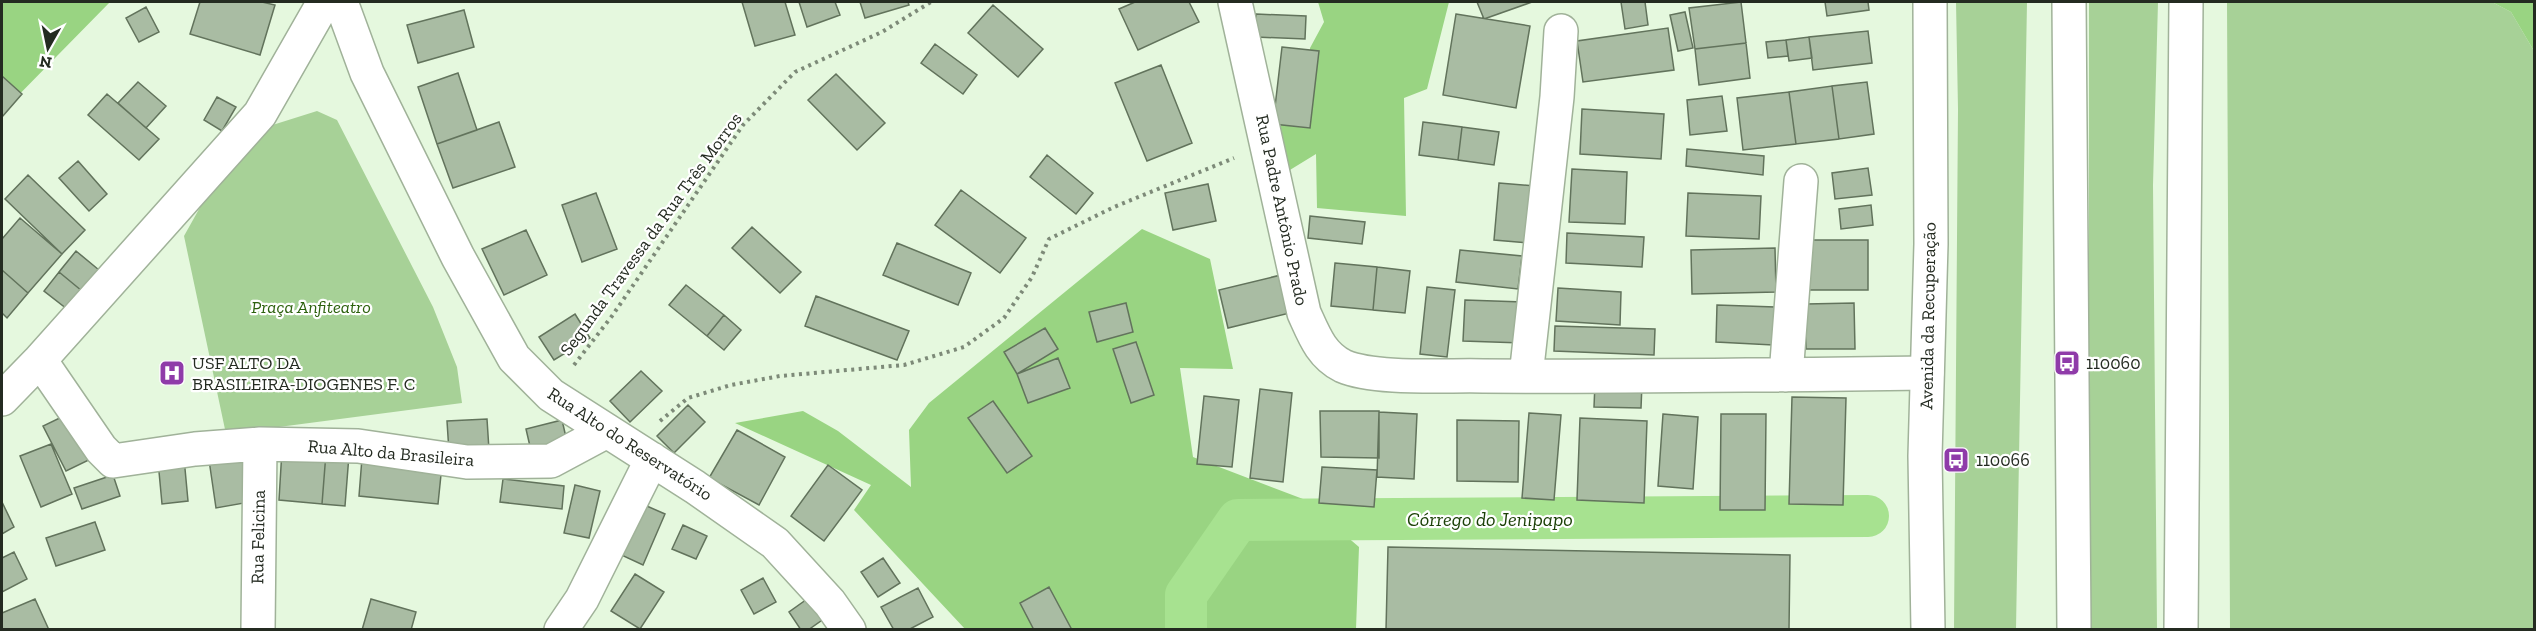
<svg xmlns="http://www.w3.org/2000/svg" width="2536" height="631" font-family="'Zilla Slab',serif">
	<style>
		.green { fill: #a7d197 }
		.forest { fill: #99d482 }
		.lines { fill: none; stroke-linecap: round; stroke-linejoin: round }
		.canal { stroke: #a7e290; stroke-width: 42 }
		.building { fill: #a9bca3; stroke: #62735c; stroke-width: 1.5 }
		.minor-casing { stroke: #a0b299; stroke-width: 36 }
		.secondary-casing { stroke: #a0b299; stroke-width: 36 }
		.trunk-casing { stroke: #a0b299; stroke-width: 36 }
		.path { stroke: #7d8a78; stroke-width: 4; stroke-dasharray: 3 4.5; stroke-linecap: butt }
		.minor { stroke: #fff; stroke-width: 33 }
		.secondary { stroke: #fff; stroke-width: 33 }
		.trunk { stroke: #fff; stroke-width: 33 }
		.labels { text-anchor: middle; dominant-baseline: central; stroke-width: 4.5; stroke-linejoin: round; paint-order: stroke }
		.street-label { font-size: 18px; fill: #242b21; stroke: #fff }
		.park-label { font-size: 18px; font-style: italic; fill: #2c610d; stroke: #fff }
		.poi-label { font-size: 18px; fill: #242b21; stroke: #fff; text-anchor: start }
		.water-label { font-size: 20px; font-style: italic; fill: #1c4107; stroke: #fff }
	</style>
	<rect width="100%" height="100%" fill="#e5f8de"/>
	<path class="green" d="M1956 2H2027L2016 629H1954L1958 109Z
		M2089 2H2158L2153 185 2157 629H2089Z
		M2227 2H2492L2511 12 2534 51V629H2230Z
		M317 111 337 120 433 307 457 367 462 403 226 434 184 236 203 202 263 128Z"/>
	<path class="forest" d="M2 2H110L2 112Z
		M1318 2H1449L1427 89 1404 98 1406 216 1317 208 1316 154 1285 173 1273 124 1310 128V48L1324 22Z
		M2492 2H2534V51L2511 12Z
		M1142 229 1210 259 1233 369 1180 368 1193 457 1303 499 1359 547 1356 629H965L854 510 871 485 735 423 803 411 838 431 911 487 909 430 929 403Z"/>
	<g class="lines">
		<path class="canal" d="M1186 630V595L1238 520 1868 516"/>
	</g>
	<path class="building" d="M200 2H262L275 5 260 55 190 34Z
		M742 2H785L795 35 755 46Z
		M799 2H835L840 15 807 27Z
		M860 2H908L909 5 865 18Z
		M1135 2H1189L1199 22 1138 50 1119 9Z
		M1477 2H1532L1484 19Z
		M1621 2H1645L1648 25 1625 29Z
		M1741 2 1746 43 1695 49 1689 8Z
		M1825 2H1868L1869 10 1827 16Z
		M993 5 1043 49 1018 77 968 33Z
		M146 7 159 32 139 42 126 18Z
		M464 10 474 47 418 63 407 25Z
		M1685 12 1693 48 1678 51 1670 15Z
		M1256 14 1306 16 1305 39 1256 37Z
		M1456 14 1530 26 1516 108 1443 95Z
		M1668 28 1674 70 1583 82 1577 41Z
		M1868 31 1872 63 1813 70 1809 37Z
		M1809 37 1812 58 1789 61 1786 40Z
		M1786 40 1788 56 1768 58 1766 42Z
		M1746 43 1750 78 1699 85 1695 49Z
		M935 44 977 75 963 94 921 63Z
		M1282 47 1319 51 1310 128 1273 124Z
		M1161 65 1192 143 1147 161 1115 83Z
		M458 73 477 130 437 144 418 87Z
		M836 74 885 123 857 150 808 100Z
		M2 76 22 94 2 117Z
		M138 82 166 106 146 128 118 103Z
		M1867 82 1874 134 1839 139 1832 86Z
		M1832 86 1839 139 1796 144 1789 92Z
		M1789 92 1796 144 1743 150 1737 98Z
		M107 94 159 139 139 160 88 115Z
		M1722 96 1727 131 1690 135 1687 100Z
		M217 97 236 107 222 131 204 120Z
		M1582 109 1664 114 1661 159 1580 154Z
		M499 122 515 167 453 188 437 144Z
		M1423 122 1462 127 1458 160 1419 155Z
		M1462 127 1499 132 1494 165 1458 160Z
		M1687 149 1764 156 1763 175 1686 166Z
		M1047 155 1093 193 1076 214 1030 177Z
		M78 161 107 194 89 211 59 178Z
		M1868 168 1872 195 1835 199 1832 173Z
		M1572 169 1627 172 1625 224 1569 222Z
		M28 175 85 230 62 254 5 199Z
		M1499 183 1535 186 1530 243 1494 240Z
		M1208 184 1216 221 1173 230 1165 193Z
		M961 190 1026 238 1000 273 935 225Z
		M596 193 617 249 582 262 562 205Z
		M1688 193 1761 196 1759 239 1686 236Z
		M1871 205 1873 225 1841 229 1839 209Z
		M1310 216 1365 222 1362 244 1308 238Z
		M20 218 62 254 28 293 2 270V239Z
		M752 227 801 272 780 293 732 248Z
		M526 230 547 275 504 295 482 249Z
		M1567 233 1644 237 1642 267 1566 263Z
		M1807 240H1868V290H1807Z
		M897 243 971 273 958 305 883 275Z
		M1775 248 1776 292 1692 294 1691 250Z
		M1460 250 1522 256 1518 289 1456 282Z
		M76 251 99 270 82 291 59 272Z
		M1335 263 1377 267 1373 310 1331 306Z
		M1377 267 1410 271 1405 313 1373 310Z
		M2 270 28 293 7 318 2 313Z
		M59 272 82 291 67 309 44 291Z
		M1285 274 1294 312 1228 328 1219 290Z
		M686 285 724 315 707 336 669 305Z
		M1427 287 1455 290 1447 357 1420 354Z
		M1558 288 1621 292 1620 325 1556 321Z
		M816 296 909 331 897 360 805 326Z
		M1465 300 1523 302 1522 343 1463 341Z
		M1126 303 1133 332 1097 342 1089 312Z
		M1854 303 1855 349H1806V304Z
		M1717 305 1775 307 1773 345 1716 342Z
		M575 314 590 338 554 360 539 337Z
		M724 315 741 330 724 350 707 336Z
		M1555 326 1655 329 1654 355 1554 351Z
		M1045 328 1058 349 1017 374 1004 352Z
		M1136 342 1154 395 1131 403 1113 349Z
		M1058 358 1070 388 1028 403 1017 374Z
		M641 371 662 391 630 422 610 401Z
		M1595 383 1642 384 1641 408 1594 407Z
		M1260 389 1292 393 1283 482 1250 478Z
		M1204 396 1239 400 1232 467 1197 464Z
		M1792 397 1846 398 1843 505 1789 504Z
		M993 401 1032 456 1007 473 968 418Z
		M688 405 705 422 674 453 657 436Z
		M1320 411H1379V458L1321 457Z
		M72 412 95 457 66 471 43 426Z
		M1379 412 1417 414 1414 479 1377 477Z
		M1529 413 1561 415 1554 500 1522 498Z
		M1663 414 1698 417 1693 489 1658 486Z
		M1721 414H1766L1765 510H1720Z
		M1580 418 1647 421 1644 503 1577 500Z
		M487 419 489 450 449 452 447 421Z
		M562 420 568 446 532 455 526 429Z
		M1457 420 1519 421 1518 482 1457 481Z
		M737 430 785 457 759 505 709 478Z
		M51 444 72 494 41 507 20 456Z
		M282 450 326 453 322 504 279 500Z
		M326 453 349 455 345 506 322 504Z
		M243 455 250 502 216 508 209 460Z
		M184 458 188 501 162 504 158 461Z
		M362 458 442 465 438 504 359 496Z
		M828 465 862 490 824 541 791 516Z
		M1322 467 1377 470 1374 507 1319 503Z
		M113 475 120 496 82 509 74 488Z
		M503 479 564 486 562 509 500 502Z
		M575 485 600 491 589 538 564 533Z
		M2 502 14 527 2 534Z
		M640 503 665 514 643 565 617 553Z
		M95 522 105 550 56 566 46 538Z
		M683 525 707 536 696 559 672 549Z
		M1388 547 1790 555 1789 630H1386Z
		M14 552 27 579 2 592V558Z
		M883 558 900 583 878 597 861 572Z
		M635 574 664 592 640 629 611 611Z
		M763 578 776 602 754 614 741 590Z
		M1049 587 1072 630H1034L1020 603Z
		M918 588 933 617 908 630H894L881 607Z
		M810 597 825 618 808 630H801L789 612Z
		M35 599 49 630H2V613Z
		M371 599 416 612 411 630H362Z"/>
	<g class="lines">
		<g class="minor-casing">
			<path id="minor" d="M341 2 367 73 458 257 514 358 551 395 695 487 775 543 830 603 849 630
				M1235 2 1304 313C1314 335 1321 355 1343 366 1375 380 1447 375 1483 376 1631 377 1779 375 1927 373
				M40 360 101 449 113 461 195 449 260 444 358 446 467 462 551 461 607 431
				M1786 375 1801 181
				M1526 376 1557 97 1561 31
				M2 399 40 360 260 114 324 2
				M258 630 260 444
				M561 630 582 599 652 459"/>
		</g>
		<g class="secondary-casing">
			<path id="secondary" d="M1928 630 1925 456 1931 244 1930 2"/>
		</g>
		<g class="trunk-casing">
			<path id="trunk" d="M2069 2 2074 630
				M2181 630 2186 2"/>
		</g>
		<path class="path" d="M574 365 612 316 743 125 795 72 882 32 931 2
			M660 421 688 398 731 385 780 376 904 365 964 347 1004 318 1032 277 1049 239 1114 207 1234 158"/>
		<use href="#minor" class="minor"/>
		<use href="#secondary" class="secondary"/>
		<use href="#trunk" class="trunk"/>
	</g>
	<defs>
		<g id="bus-square" transform="scale(1.35)"><rect x="-9" y="-9" width="18" height="18" rx="4" fill="#8f3ba9" stroke="#fff"/><path d="M-5-6H5V4H4V6H2V4H-2V6H-4V4H-5ZM-3.5-4V0h7V-4ZM-3.5 1.2v1.5H-2V1.2ZM2 1.2v1.5H3.5V1.2Z" fill="#fff"/></g>
		<g id="hospital-square" transform="scale(1.35)"><rect x="-9" y="-9" width="18" height="18" rx="4" fill="#8f3ba9" stroke="#fff"/><path d="M-5-5h3v3.5h4V-5h3V5h-3V1.5h-4V5h-3Z" fill="#fff"/></g>
	</defs>
	<g fill-rule="evenodd">
		<use href="#bus-square" x="2067" y="363"/>
		<use href="#hospital-square" x="172" y="373"/>
		<use href="#bus-square" x="1956" y="460"/>
	</g>
	<g class="labels">
		<g class="street-label">
			<text transform="translate(1282 210) rotate(78)">Rua Padre Antônio Prado</text>
			<text transform="translate(651 234) rotate(-54)">Segunda Travessa da Rua Três Morros</text>
			<text transform="translate(1928 316) rotate(-89)">Avenida da Recuperação</text>
			<text transform="translate(630 444) rotate(33)">Rua Alto do Reservatório</text>
			<text transform="translate(391 453) rotate(5)">Rua Alto da Brasileira</text>
			<text transform="translate(258 537) rotate(-89)">Rua Felicina</text>
		</g>
		<g class="park-label">
			<text x="311" y="307">Praça Anfiteatro</text>
		</g>
		<g class="poi-label">
			<text x="192" y="363">USF ALTO DA<tspan x="192" dy="21">BRASILEIRA-DIOGENES F. C</tspan></text>
			<text x="2086" y="363">110060</text>
			<text x="1976" y="460">110066</text>
		</g>
		<g class="water-label">
			<text x="1490" y="519">Córrego do Jenipapo</text>
		</g>
	</g>
	<rect width="2536" height="631" fill="none" stroke="#242b21" stroke-width="6"/>
	<g transform="translate(48 48) rotate(189)" stroke="#ffffff" stroke-width="4.5" paint-order="stroke">
	<path d="M0-4.5L10 22L0 15L-10 22Z" fill="#242b21"/>
	<text y="-9" font-size="16" font-weight="bold" text-anchor="middle" fill="#242b21">N</text>
	</g>
</svg>
